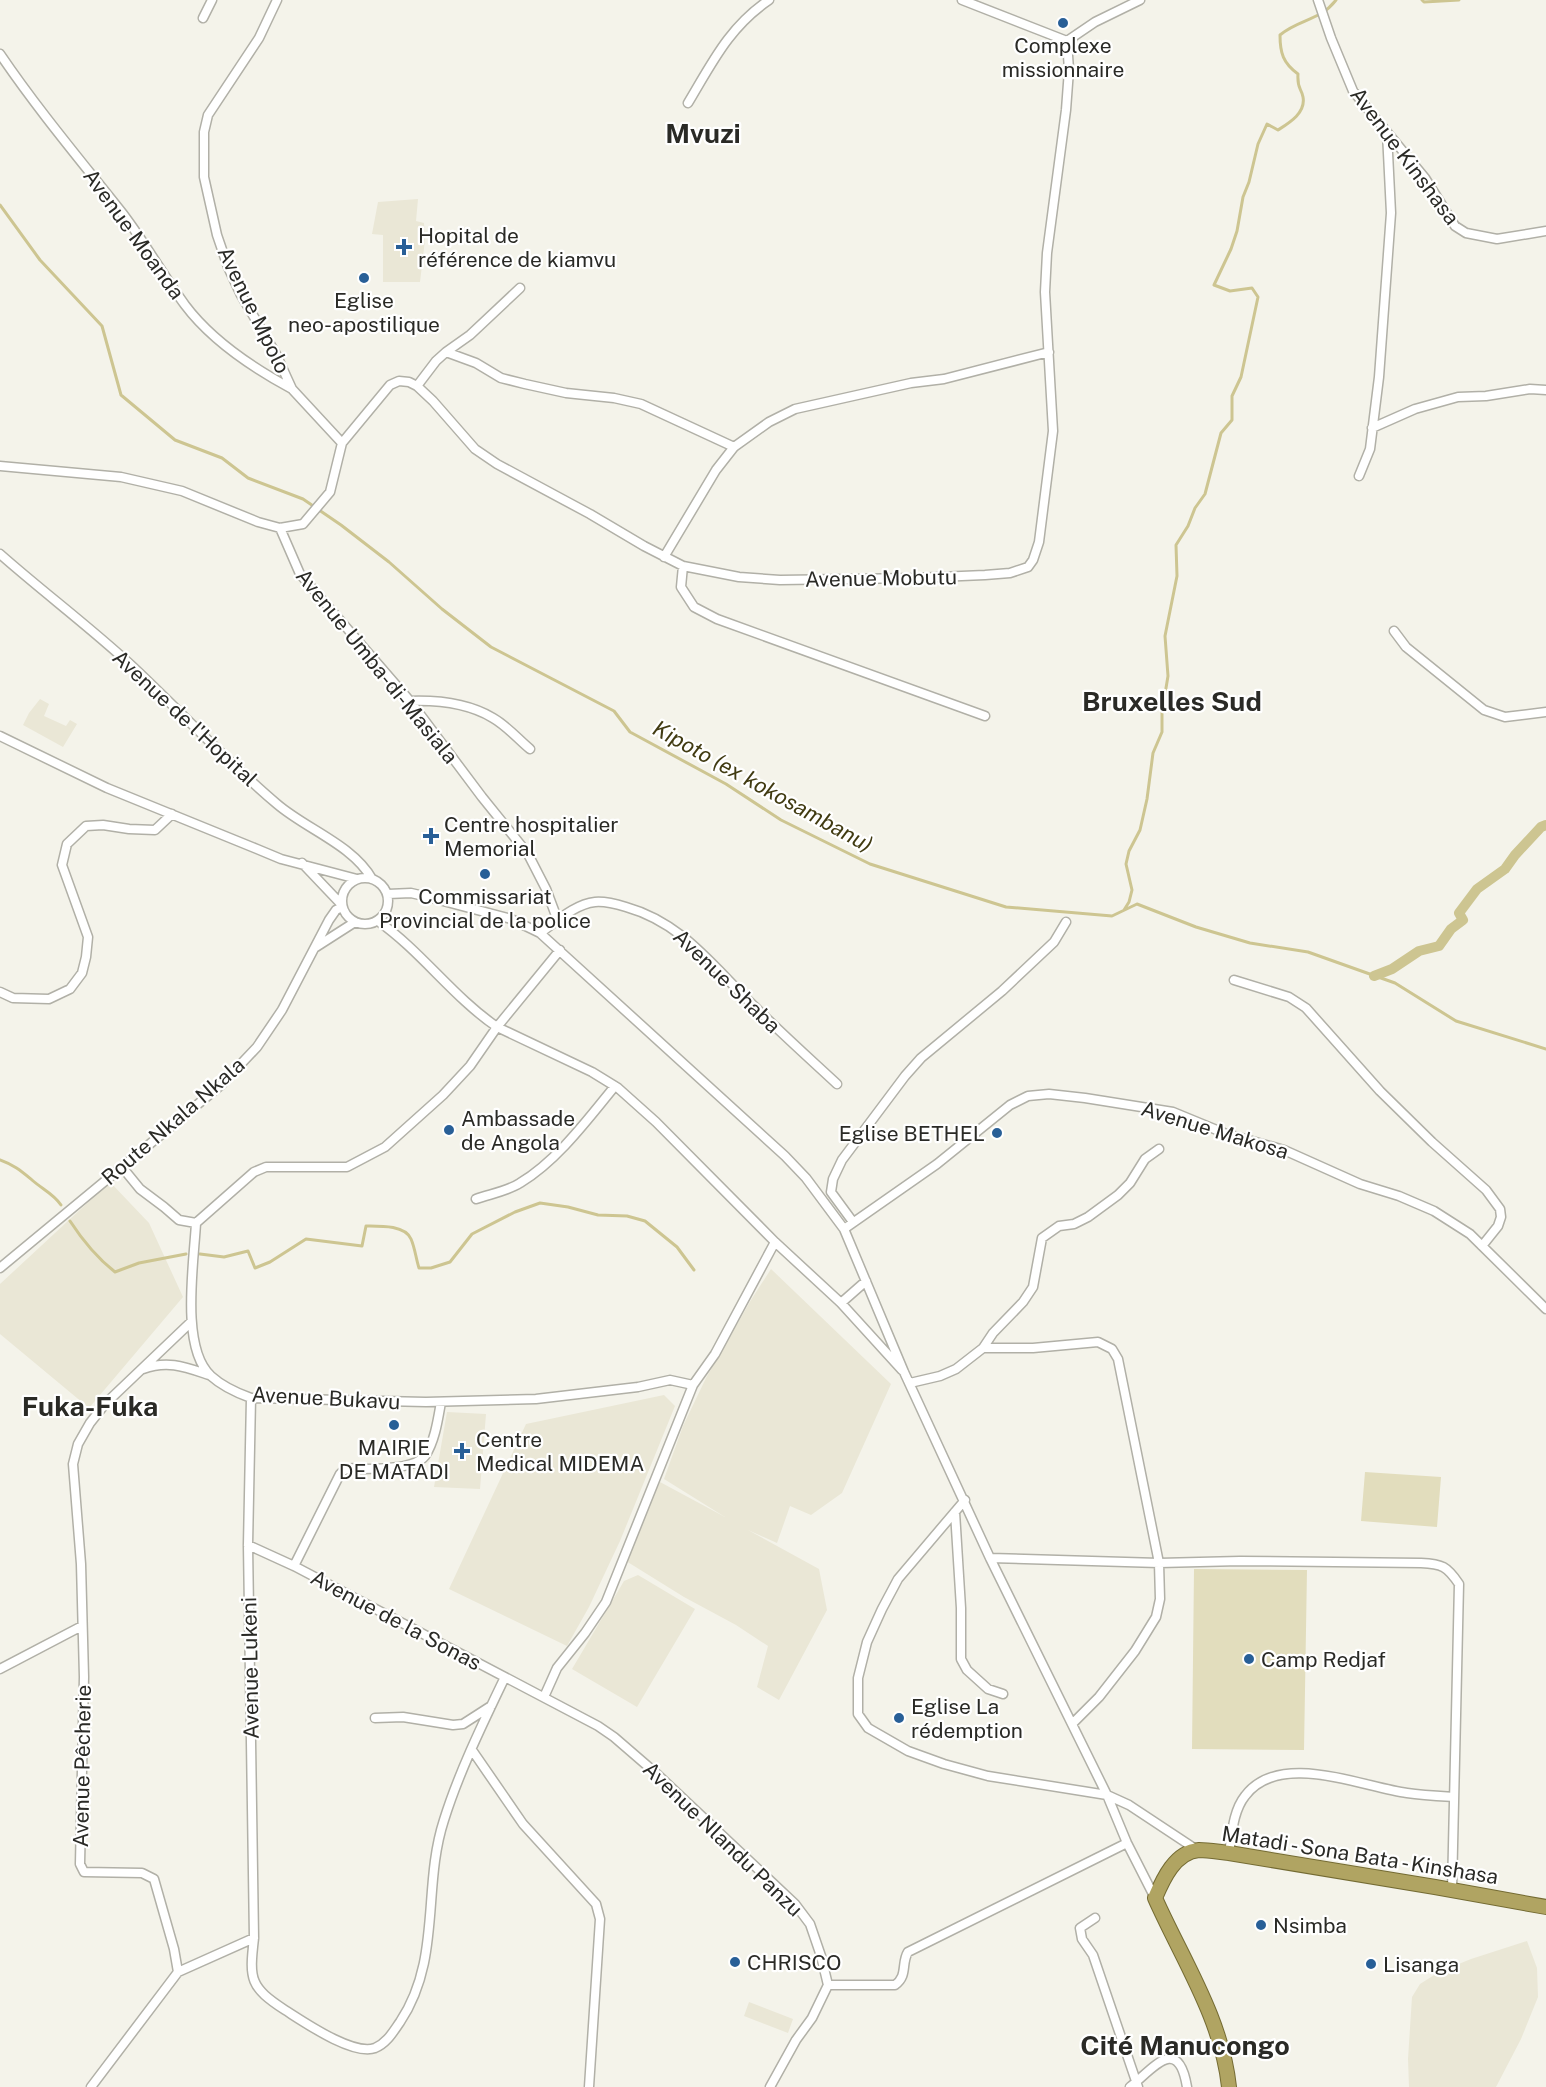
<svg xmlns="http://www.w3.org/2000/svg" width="1546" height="2087" font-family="'Public Sans',sans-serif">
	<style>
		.built { fill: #eae7d6 }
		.green { fill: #e2ddbd }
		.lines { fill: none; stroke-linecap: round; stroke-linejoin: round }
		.stream { stroke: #cdc591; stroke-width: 3 }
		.canal { stroke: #cdc591; stroke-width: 10 }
		.minor-casing { stroke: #b1b0a7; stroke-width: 11 }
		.trunk-casing { stroke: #746b33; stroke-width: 16 }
		.minor { stroke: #fff; stroke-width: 8 }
		.trunk { stroke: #b0a462; stroke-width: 14 }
		.poi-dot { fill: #285f97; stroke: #fff; stroke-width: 2 }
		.labels { text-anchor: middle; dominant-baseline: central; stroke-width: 4.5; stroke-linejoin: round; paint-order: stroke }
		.poi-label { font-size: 21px; fill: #2a2a26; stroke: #fff; text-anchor: start }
		.street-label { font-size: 21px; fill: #2a2a26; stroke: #fff }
		.water-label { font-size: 22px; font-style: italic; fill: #413b12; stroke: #fff }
		.district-label { font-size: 27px; font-weight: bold; fill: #2a2a26; stroke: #fff }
	</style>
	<rect width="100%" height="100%" fill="#f4f3ea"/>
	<path class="built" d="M418 199 416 221 424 223 425 240 420 282H383V235L372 234 378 202Z
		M40 699 49 704 44 716 66 726 70 720 77 724 63 747 23 725 29 713Z
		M110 1182 149 1223 183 1297 89 1408 0 1334V1284Z
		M771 1269 891 1384 842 1493 811 1515 790 1506 777 1543 748 1530 819 1569 827 1610 779 1700 757 1687 768 1646 736 1625 684 1597 626 1561 642 1518 660 1482 725 1517 664 1479 683 1426 706 1378 751 1300Z
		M664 1395 675 1406 620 1541 589 1607 567 1646 449 1589 526 1424Z
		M447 1412 486 1414 480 1489 434 1487Z
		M638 1575 695 1609 637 1707 572 1669 624 1581Z
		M1527 1941 1537 1968 1538 1997 1521 2039 1496 2087H1409L1408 2059 1412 1997 1420 1984 1439 1972 1471 1959Z
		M749 2002 793 2019 788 2033 744 2016Z"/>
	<path class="green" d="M1365 1472 1441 1477 1437 1527 1361 1521Z
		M1194 1569 1307 1570 1304 1750 1192 1749Z"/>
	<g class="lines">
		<path class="stream" d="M1422 0 1424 2 1459 0
			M0 205 40 260 102 326 121 395 175 440 222 458 248 478 303 499 341 525 389 562 442 609 491 647 614 711 630 732 726 784 781 820 870 864 1006 907 1112 916 1137 904 1196 927 1250 943 1308 952 1395 983 1456 1021 1546 1049
			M1124 910 1129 902 1132 890 1126 864 1129 851 1140 830 1147 799 1153 753 1162 732V712L1168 676 1165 636 1177 576 1176 545 1188 526 1195 508 1205 494 1221 433 1232 420V396L1241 377 1258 297 1252 288 1230 291 1214 285 1231 249 1237 231 1243 197 1249 182 1258 144 1267 124 1278 130C1289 123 1306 113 1303 97 1301 87 1297 89 1298 74 1283 63 1280 53 1280 35 1299 19 1320 21 1336 0
			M0 1160C14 1165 21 1171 32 1180 42 1189 54 1194 61 1205
			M70 1221C83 1241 96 1257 115 1272L139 1263 186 1254
			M200 1254 224 1257 248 1251 255 1268 270 1262 306 1239 362 1246 366 1226C380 1226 405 1225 411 1239 415 1248 416 1259 419 1268H431L450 1262 472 1234 515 1212 540 1203 568 1207 598 1215 627 1216 645 1221 677 1247 694 1270"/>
		<path class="canal" d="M1374 976 1392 969 1419 951 1439 946 1451 929 1463 920 1459 913 1477 889 1505 869 1515 855 1541 827 1546 825"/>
		<g class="minor-casing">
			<path id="minor" d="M277 0 259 38 208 115 204 132V177L217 235 228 267 241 295 276 354 292 389 342 443
				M962 0 1067 41
				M1318 0 1331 38 1353 91 1425 178 1455 226 1466 233 1497 239 1546 231
				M203 18 212 0
				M1067 41 1095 22 1140 0
				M0 54C38 110 81 161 123 214 145 243 163 275 185 305 212 341 253 368 292 389
				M688 103C712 63 729 27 769 0
				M446 352 470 335 520 288
				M417 386 436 361 446 352 476 363 501 378 525 384 566 393 614 398 641 404 734 447
				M1372 428 1415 409 1458 397 1486 396 1530 389 1546 390
				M0 466 121 477 182 491 258 522 280 528 303 524 330 492 342 443 390 385 399 381 409 382 417 386 433 401 475 449 497 464 590 514 644 546 683 566 739 577 780 580 915 578 985 575 1010 573 1028 567 1033 560 1039 542 1053 431 1045 292 1047 253 1066 110 1069 70 1067 41
				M1359 476 1370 449 1379 377 1391 213 1387 133
				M280 528 300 574 410 701 482 797 528 854 546 889 558 921
				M0 554C43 592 90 627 132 666 180 711 226 761 277 804 306 829 353 845 372 879
				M664 557 716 470 734 447 769 422 795 409 911 383 944 379 1049 352
				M683 566 681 587 694 607 717 619 985 716
				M1394 631 1406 647 1484 710 1505 717 1546 712
				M410 701C439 700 468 703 493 718 507 726 518 739 530 749
				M0 736 107 788 257 849 281 859 357 879
				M302 863 341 904
				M342 901a23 23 0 1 1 46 0a23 23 0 1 1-46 0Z
				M388 894 411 893 428 897 511 919 540 933 785 1156 806 1178 844 1229 904 1372 990 1558 1107 1795 1127 1843 1155 1898
				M378 921C422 952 453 997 497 1027L592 1072 618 1088 656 1122 775 1242 841 1303 902 1370
				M540 933C556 922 575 904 595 902 605 901 616 904 626 907 683 923 713 967 754 1006 781 1033 809 1058 837 1084
				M316 947 355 922
				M560 950 497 1027 470 1066 443 1095 385 1147 347 1167H266L254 1172 196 1223C194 1262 180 1348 211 1376 222 1386 237 1393 251 1398L426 1402 536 1399 638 1387 670 1380 693 1385
				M1234 980 1289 997 1306 1008 1380 1091 1432 1142 1486 1190 1500 1209 1501 1217 1498 1226 1482 1246
				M0 992 13 998 49 999 70 989 82 973 86 957 88 937 62 865 67 844 86 826 103 825 129 829 155 830 172 814
				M122 1167 140 1189 164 1207 179 1220 196 1223
				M476 1199C490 1194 508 1191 520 1183 557 1161 588 1119 615 1086
				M853 1222 831 1192 833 1179 842 1160 905 1076 921 1058 1002 991 1054 942 1066 922
				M844 1229 937 1164 1010 1105 1028 1096 1049 1094 1085 1098 1173 1112 1224 1133 1284 1150 1360 1184 1399 1196 1434 1211 1470 1234 1546 1309
				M0 1268 221 1085 257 1047 282 1010 329 920 336 910 342 907
				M841 1303 866 1281
				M983 1348H1033L1098 1342 1112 1349 1118 1359 1159 1563 1160 1599 1156 1617 1135 1651 1099 1697 1072 1724
				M143 1369C168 1360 185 1367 209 1375
				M910 1383 940 1376 956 1369 983 1348 993 1333 1023 1302 1033 1287 1042 1238 1059 1226 1074 1224 1088 1217 1118 1195 1130 1183 1145 1159 1159 1149
				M251 1398 248 1545 254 1938C249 1980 250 1987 285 2010 304 2022 353 2056 375 2048 387 2043 393 2032 400 2022 442 1959 422 1887 444 1820 459 1772 483 1723 505 1677
				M965 1500 898 1579 882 1609 867 1642 858 1678V1714L868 1728 908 1751 944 1764 988 1776 1107 1795 1129 1805 1197 1850
				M955 1512 961 1608V1659L967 1670 988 1689 1003 1694
				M248 1545 294 1566 598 1726 614 1737 658 1775 795 1904 810 1924 821 1956 828 1985 812 2018 796 2040 770 2087
				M990 1558 1159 1563 1240 1561 1421 1563C1442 1564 1447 1566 1459 1584L1452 1890
				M294 1566 340 1474C346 1467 352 1468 361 1469 376 1469 415 1469 425 1456 435 1441 438 1419 441 1402
				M0 1669 82 1626
				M544 1697 557 1668 585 1633 606 1602 693 1385 715 1354 775 1242
				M375 1718 403 1717 453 1725 463 1724 491 1706
				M472 1750 523 1824 596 1904 600 1919 589 2087
				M1229 1853C1232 1834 1233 1811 1245 1796 1279 1750 1362 1787 1407 1793 1422 1795 1438 1796 1453 1797
				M1095 1918 1080 1928 1082 1939 1093 1955 1138 2087
				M178 1972 254 1938
				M828 1985H895C908 1976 901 1963 908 1952L1127 1843
				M91 2087 178 1972 174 1949 154 1879 142 1873 84 1872 80 1864 84 1677 81 1564 73 1464 78 1444 90 1423 105 1404 191 1322
				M1130 2087C1152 2070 1178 2033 1187 2087"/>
		</g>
		<g class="trunk-casing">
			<path id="trunk" d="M1229 2087C1222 2019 1182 1959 1155 1898 1163 1879 1175 1852 1199 1850 1209 1850 1219 1852 1229 1853L1435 1887 1546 1907"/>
		</g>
		<use href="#minor" class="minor"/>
		<use href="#trunk" class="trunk"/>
	</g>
	<g class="poi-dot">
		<circle cx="1063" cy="23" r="6"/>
		<path d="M401 238h6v6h6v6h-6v6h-6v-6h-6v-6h6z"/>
		<circle cx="364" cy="278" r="6"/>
		<path d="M428 827h6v6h6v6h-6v6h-6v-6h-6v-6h6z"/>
		<circle cx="485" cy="874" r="6"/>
		<circle cx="449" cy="1130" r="6"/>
		<circle cx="997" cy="1133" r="6"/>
		<circle cx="394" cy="1425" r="6"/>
		<path d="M459 1442h6v6h6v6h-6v6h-6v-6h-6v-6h6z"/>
		<circle cx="1249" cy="1659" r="6"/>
		<circle cx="899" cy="1718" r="6"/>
		<circle cx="1261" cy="1925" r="6"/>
		<circle cx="735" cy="1962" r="6"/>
		<circle cx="1371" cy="1964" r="6"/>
	</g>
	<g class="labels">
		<g class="poi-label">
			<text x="1063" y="45" text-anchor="middle">Complexe<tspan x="1063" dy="24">missionnaire</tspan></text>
			<text x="418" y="235">Hopital de<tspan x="418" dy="24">référence de kiamvu</tspan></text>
			<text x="364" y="300" text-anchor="middle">Eglise<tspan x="364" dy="24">neo-apostilique</tspan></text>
			<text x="444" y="824">Centre hospitalier<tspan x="444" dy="24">Memorial</tspan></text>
			<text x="485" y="896" text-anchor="middle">Commissariat<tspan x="485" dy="24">Provincial de la police</tspan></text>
			<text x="461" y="1118">Ambassade<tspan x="461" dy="24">de Angola</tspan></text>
			<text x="985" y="1133" text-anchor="end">Eglise BETHEL</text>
			<text x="476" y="1439">Centre<tspan x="476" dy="24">Medical MIDEMA</tspan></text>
			<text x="394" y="1447" text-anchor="middle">MAIRIE<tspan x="394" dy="24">DE MATADI</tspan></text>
			<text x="1261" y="1659">Camp Redjaf</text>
			<text x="911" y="1706">Eglise La<tspan x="911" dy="24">rédemption</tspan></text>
			<text x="1273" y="1925">Nsimba</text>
			<text x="747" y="1962">CHRISCO</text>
			<text x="1383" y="1964">Lisanga</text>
		</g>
		<g class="street-label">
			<text transform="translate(1405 156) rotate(53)">Avenue Kinshasa</text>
			<text transform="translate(134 234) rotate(54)">Avenue Moanda</text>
			<text transform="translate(254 310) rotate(64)">Avenue Mpolo</text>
			<text transform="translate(881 578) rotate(-1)">Avenue Mobutu</text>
			<text transform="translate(377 666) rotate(51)">Avenue Umba-di-Masiala</text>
			<text transform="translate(185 718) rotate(43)">Avenue de l'Hopital</text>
			<text transform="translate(727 981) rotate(44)">Avenue Shaba</text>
			<text transform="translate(173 1121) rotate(-41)">Route Nkala Nkala</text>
			<text transform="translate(1215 1130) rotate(17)">Avenue Makosa</text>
			<text transform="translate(326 1398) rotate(3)">Avenue Bukavu</text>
			<text transform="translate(396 1620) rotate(28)">Avenue de la Sonas</text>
			<text transform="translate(250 1668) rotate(-91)">Avenue Lukeni</text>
			<text transform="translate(82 1766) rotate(-89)">Avenue Pêcherie</text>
			<text transform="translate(723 1839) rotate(44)">Avenue Nlandu Panzu</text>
			<text transform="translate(1360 1855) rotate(9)">Matadi - Sona Bata - Kinshasa</text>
		</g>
		<g class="water-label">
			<text transform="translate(763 786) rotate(29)">Kipoto (ex kokosambanu)</text>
		</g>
		<g class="district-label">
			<text x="703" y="133">Mvuzi</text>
			<text x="1172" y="701">Bruxelles Sud</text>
			<text x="90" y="1406">Fuka-Fuka</text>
			<text x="1185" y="2045">Cité Manucongo</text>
		</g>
	</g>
</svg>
